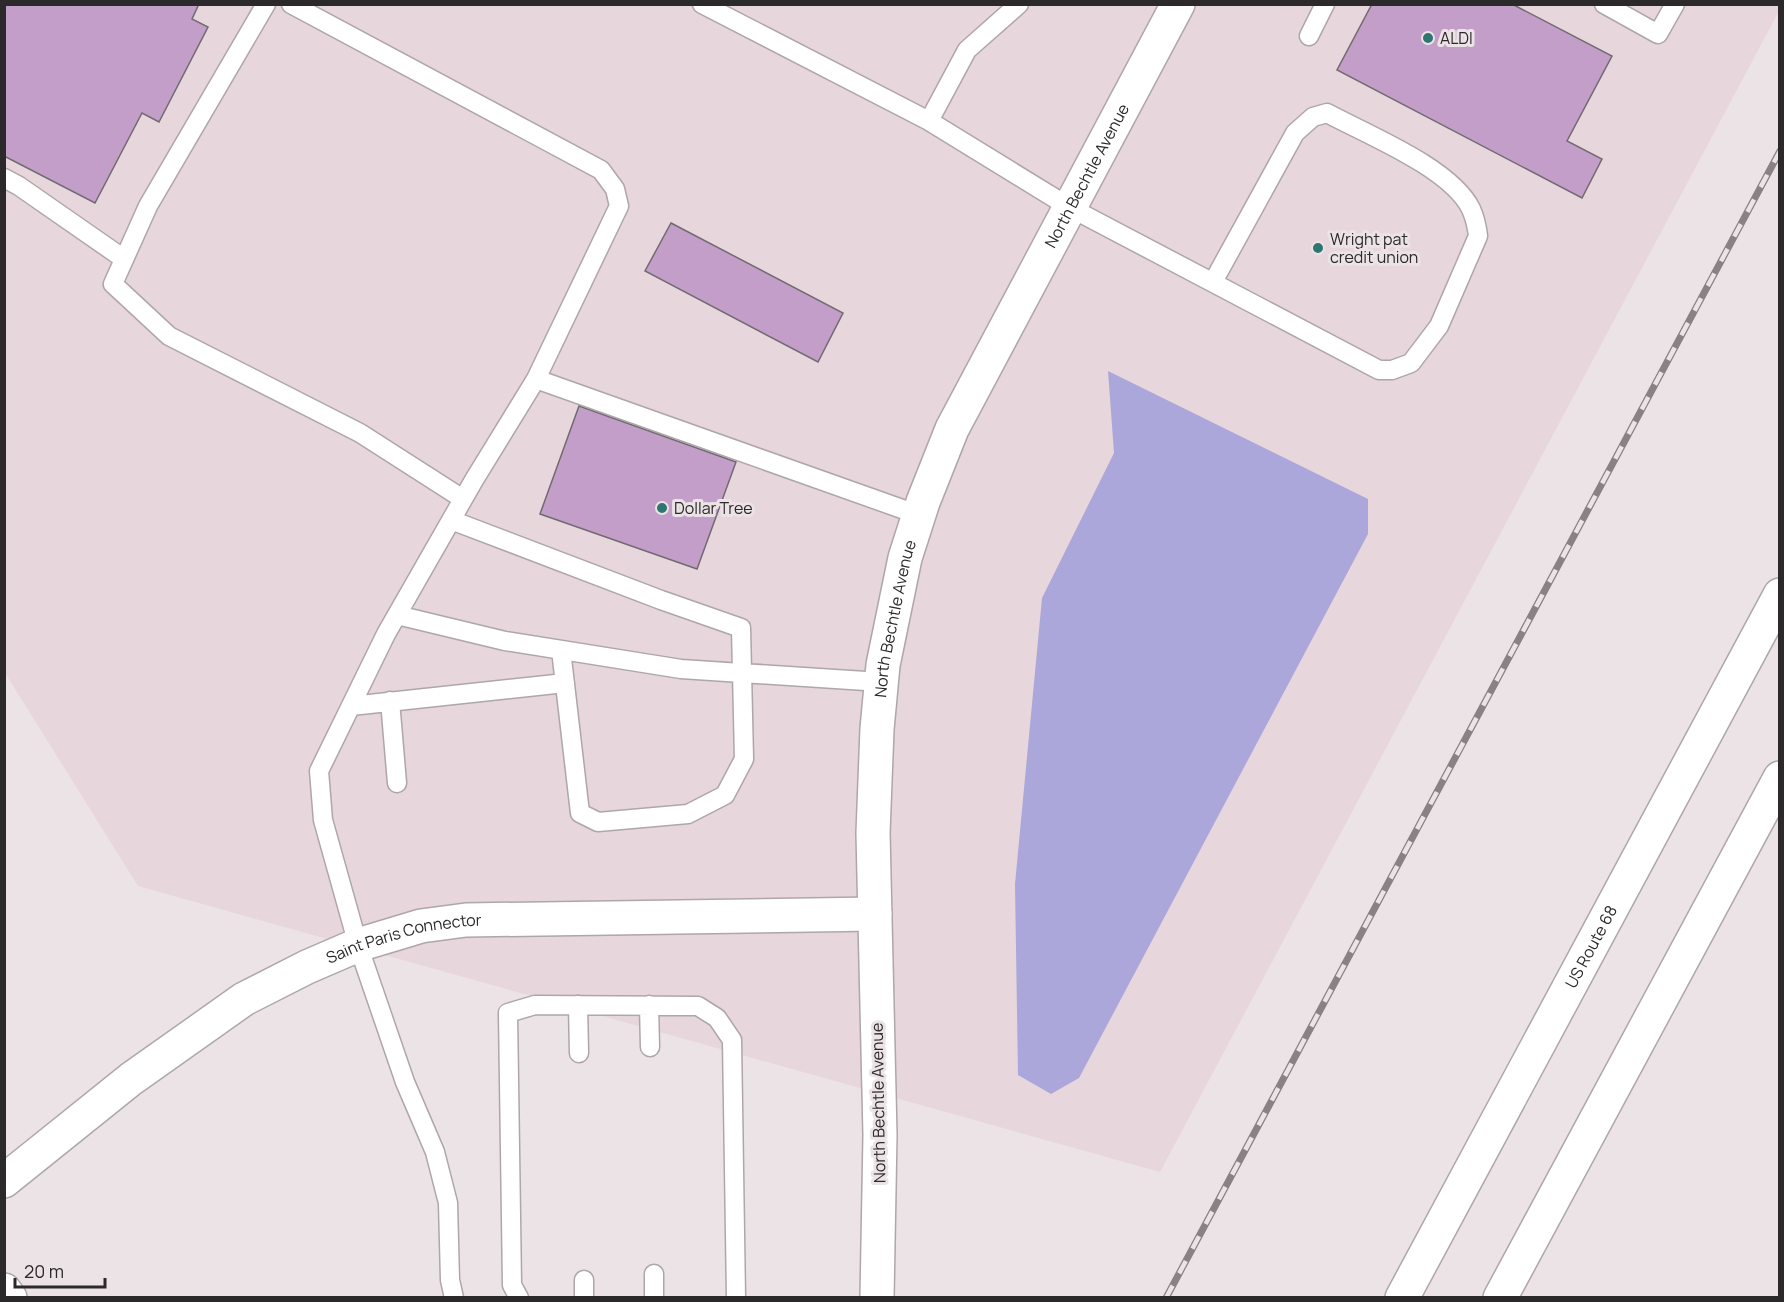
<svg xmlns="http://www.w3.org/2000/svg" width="1784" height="1302" font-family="Manrope,sans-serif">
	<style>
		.built { fill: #e7d6dc }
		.water { fill: #aba7db }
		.building { fill: #c39ec9; stroke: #706b71; stroke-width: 1.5 }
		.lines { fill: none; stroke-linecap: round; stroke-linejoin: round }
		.lane-casing { stroke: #afa6a9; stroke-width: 21 }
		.secondary-casing { stroke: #afa6a9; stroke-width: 36 }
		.highway-casing { stroke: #afa6a9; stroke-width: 36 }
		.lane { stroke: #fff; stroke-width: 18 }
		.secondary { stroke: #fff; stroke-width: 33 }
		.highway { stroke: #fff; stroke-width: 33 }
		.rail-casing { stroke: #888284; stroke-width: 7 }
		.rail { stroke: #ece3e6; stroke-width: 4.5; stroke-dasharray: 14; stroke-linecap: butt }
		.poi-dot { fill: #2d7671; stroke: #ece3e6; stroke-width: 2 }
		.labels { text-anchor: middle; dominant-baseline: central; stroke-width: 6; stroke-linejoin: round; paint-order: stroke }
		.poi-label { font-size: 16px; fill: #2c292a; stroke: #ece3e6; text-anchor: start }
		.street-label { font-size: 16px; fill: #2c292a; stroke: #ece3e6 }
	</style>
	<rect width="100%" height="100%" fill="#ece3e6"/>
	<path class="built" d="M5 5H1779V11L1160 1172 138 886 5 673Z"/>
	<path class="water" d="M1108 371 1368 499V534L1079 1078 1051 1094 1018 1075 1015 884 1042 598 1114 453Z"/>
	<path class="building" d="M4 4H199L192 19 208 27 159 122 142 113 95 203 4 156Z
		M1372 4H1512L1612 56 1567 141 1602 159 1582 198 1337 70Z
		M671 223 843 313 818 362 645 271Z
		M579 406 736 462 697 569 540 514Z"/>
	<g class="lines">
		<g class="lane-casing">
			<path id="lane" d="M266 4 148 206 113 284 169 336 360 433 463 499
				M291 4 601 170 615 189 619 206 536 379
				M702 4 929 121 1069 207 1379 370H1392L1411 363 1439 326 1478 236C1477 227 1475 218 1471 209 1451 168 1368 135 1327 113L1313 117 1295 133 1213 282
				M1604 4 1658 34 1675 4
				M1309 36 1325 4
				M929 121 967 50 1019 4
				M4 178 19 186 124 259
				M451 520 661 600 741 628 744 759 725 795 688 814 598 822 580 813 561 650
				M397 615 505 641 681 669 881 682
				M390 701 397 783
				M351 706 565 683
				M578 1005 579 1053
				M649 1005 650 1047
				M454 1298 450 1280 448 1203 435 1152 405 1082 358 945 323 820 319 771 386 634 474 480 536 379 919 515
				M519 1298 512 1285 508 1013 535 1005 698 1006 717 1018 732 1040 736 1298
				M584 1298V1280
				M654 1298V1274"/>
		</g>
		<g class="secondary-casing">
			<g id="secondary">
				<path id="s1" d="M4 1181 131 1079 244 999 307 967 358 945 421 926 466 920 875 914"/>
				<path d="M4 1290 10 1298"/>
				<path id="s2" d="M877 1298 880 1135 873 833 877 729 883 665 905 558 923 502 952 429 1178 4"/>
			</g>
		</g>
		<g class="highway-casing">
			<g id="highway">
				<path id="s3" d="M1402 1298 1780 595"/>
				<path d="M1500 1298 1780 778"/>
			</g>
		</g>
		<use href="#lane" class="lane"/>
		<use href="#secondary" class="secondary"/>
		<use href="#highway" class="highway"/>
		<g class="rail-casing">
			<path id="rail" d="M1166 1298 1780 151"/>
		</g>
		<use href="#rail" class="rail"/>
	</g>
	<g class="poi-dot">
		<circle cx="1428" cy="38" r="6"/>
		<circle cx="1318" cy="248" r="6"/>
		<circle cx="662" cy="508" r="6"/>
	</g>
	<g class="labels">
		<g class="poi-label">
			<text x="1440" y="38">ALDI</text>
			<text x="1330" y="239">Wright pat<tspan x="1330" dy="18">credit union</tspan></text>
			<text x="674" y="508">Dollar Tree</text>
		</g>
		<g class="street-label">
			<text stroke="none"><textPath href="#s2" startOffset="1167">North Bechtle Avenue</textPath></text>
			<text stroke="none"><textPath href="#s2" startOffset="681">North Bechtle Avenue</textPath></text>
			<text stroke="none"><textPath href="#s1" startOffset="474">Saint Paris Connector</textPath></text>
			<text stroke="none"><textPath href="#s3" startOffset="399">US Route 68</textPath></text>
			<text transform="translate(878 1103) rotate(-91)">North Bechtle Avenue</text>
		</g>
	</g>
	<rect width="1784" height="1302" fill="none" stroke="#2c292a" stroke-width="12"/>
	<path d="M15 1278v9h90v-9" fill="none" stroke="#2c292a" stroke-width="3"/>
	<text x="24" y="1278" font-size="18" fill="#2c292a" stroke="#ece3e6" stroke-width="4.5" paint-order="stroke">20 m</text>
</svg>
